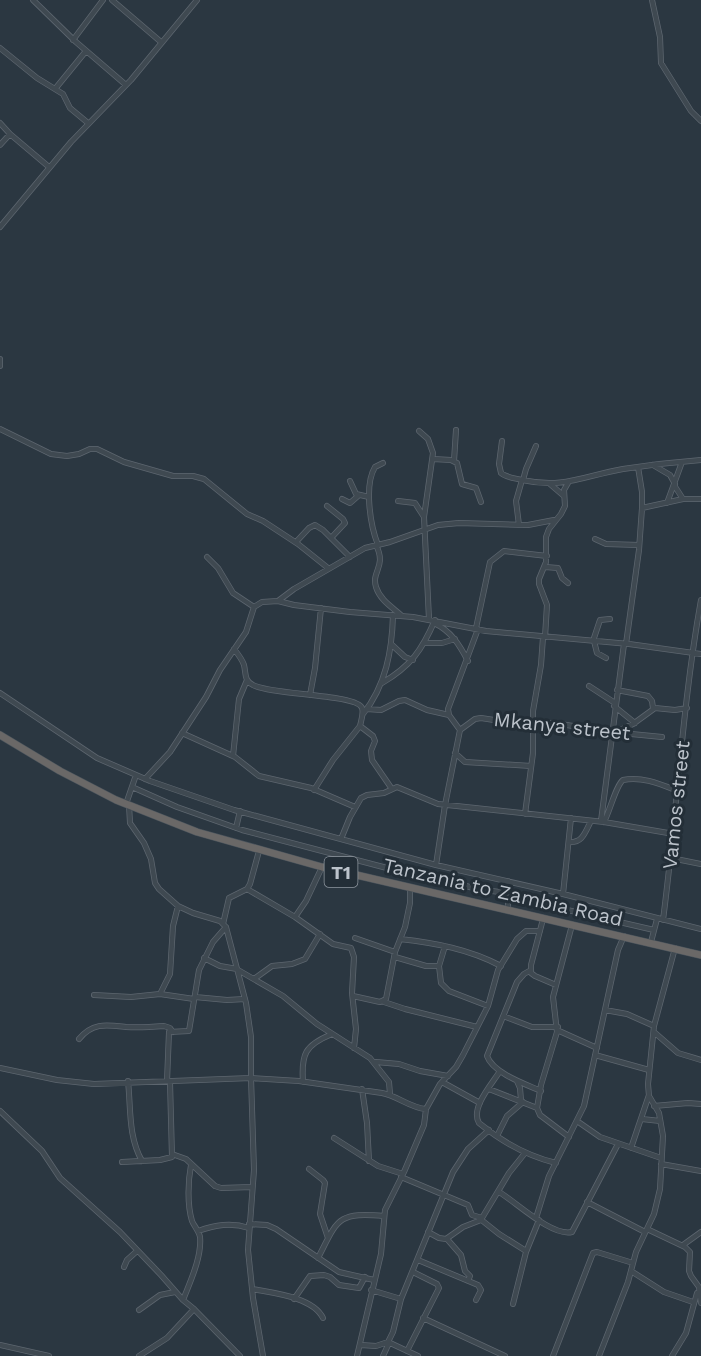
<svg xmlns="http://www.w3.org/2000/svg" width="701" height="1356" font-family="'Work Sans',sans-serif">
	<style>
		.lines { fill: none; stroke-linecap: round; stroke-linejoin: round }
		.minor-casing { stroke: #5d666f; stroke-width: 6 }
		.trunk-casing { stroke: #49535c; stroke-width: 8 }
		.minor { stroke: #3f4951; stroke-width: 4.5 }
		.trunk { stroke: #6a6867; stroke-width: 7 }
		.labels { text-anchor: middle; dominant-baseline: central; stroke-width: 6; stroke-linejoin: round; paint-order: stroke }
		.shield { fill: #232e37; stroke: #8e969f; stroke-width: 1.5 }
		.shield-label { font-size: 18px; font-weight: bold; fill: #bcc3cb }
		.street-label { font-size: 20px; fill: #bcc3cb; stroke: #232e37 }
	</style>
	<rect width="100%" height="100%" fill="#2b3741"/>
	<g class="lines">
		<g class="minor-casing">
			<path id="minor" d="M33 0 76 42 126 85
				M112 0 161 42
				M652 0 660 37 661 63 691 111 701 121
				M73 40 103 0
				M0 48 37 78 63 94 70 108 88 123
				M55 89 86 51
				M0 123 10 134 49 167
				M0 145 10 134
				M0 227 71 142 131 80 197 0
				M0 359V366
				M0 429 51 454 67 456 79 454 90 449H97L124 462 173 476H193L204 479 247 514 263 521 298 544 328 568
				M419 431 428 439 433 453 424 517 429 619
				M502 441 499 464 501 473C507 478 515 478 522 480 564 489 583 476 623 469 649 465 675 462 701 460
				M433 459 451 460 457 463 462 484 476 488 481 502
				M454 461 456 430
				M653 465 670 475 675 484
				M523 480 526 469 536 446
				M350 481 356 494 369 497
				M550 484 564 496
				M674 485 683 499
				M342 499 350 503 358 496
				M398 501 415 503 424 517
				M667 503 682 462
				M327 506 343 519 345 523 331 538
				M642 508 683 499H701
				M519 525 516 501 522 480
				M595 539 606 544 639 545
				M296 542 309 528 315 525 323 530 350 557
				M376 545C387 567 371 571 376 587 380 600 392 607 402 616
				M378 545C370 525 364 485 375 467L383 463
				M207 557 218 568 233 593 254 607
				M545 567 558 568 562 578 568 583
				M278 601 294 589 365 548 390 542 438 525 459 523 528 525 554 520
				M434 623C451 631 459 644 468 661
				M476 628 490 562 504 551 547 556
				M545 637 547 605 539 584V579L546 562V537L549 529 561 514 565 506 564 490 568 483
				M593 641 600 620 610 619
				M594 641 597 653 606 658
				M424 643H442L455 639
				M391 644 405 657 413 660
				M626 644 639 550 642 508V492L638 467
				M234 649C238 654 242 659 244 665 246 673 244 681 253 685 271 695 357 694 362 708 364 713 361 721 360 726L373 736 375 741 371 751 372 760 392 789
				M382 683C411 666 422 650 435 620
				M589 686 615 703
				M617 690 648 696 652 701 653 708
				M0 693 97 758 150 781 234 810 436 865 563 894 701 929
				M310 695 315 668 321 608
				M614 706 635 723
				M367 709 381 710 399 701 405 700 427 710 449 715
				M363 714C386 685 392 651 393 615
				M460 730 449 715 448 709 478 629
				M616 732 633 724 655 708 675 710 687 708
				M182 733 235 757 259 776 311 788 355 807
				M455 753 465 762 531 766
				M233 756 239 699 247 680
				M145 779 170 752 206 697 220 670 246 632 254 607 262 602 278 601 294 605 350 612 413 617 486 631 629 644 701 654
				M132 787 177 807 242 830 406 873 444 880 477 889 507 893
				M314 790 333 760 360 726
				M126 804 136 775
				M129 805 130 823 144 843 151 859 155 883 159 889 178 906 193 913 220 921 226 927 246 1003 251 1037V1078L254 1170 248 1250 253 1298 263 1356
				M525 814 533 753V711L541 665 543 637
				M601 821 624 644
				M604 822C610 811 616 785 623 780 642 776 660 784 678 791
				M236 828 240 811
				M341 839 350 817 361 798 367 795 384 793 397 787 438 804 604 822 674 834
				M569 842C583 843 585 832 591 821
				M671 858 701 864
				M436 865 445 805 460 730 475 719 481 718 507 722 554 723 611 732 662 737
				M508 881V910
				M247 889 295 917 333 944 351 948 354 957 352 993 356 1029 354 1048
				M563 894 571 818
				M507 896 654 930
				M178 906 173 926 170 974 160 994 194 999
				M295 917 306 901 322 867
				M543 919 531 965V973L535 976 556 985
				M663 920C677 814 682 706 701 600
				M223 924 229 898 247 889 250 884 259 851
				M355 938 395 952
				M400 939C435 943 469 949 501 966
				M651 942 657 919
				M445 946 439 966 441 983 449 991 488 1006
				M395 957 426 966H439
				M204 958 220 966 237 969
				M238 970 283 996 317 1024 370 1058 389 1082 390 1094
				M531 970 524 974 517 982 487 1056C493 1073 525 1084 541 1091
				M254 979 272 966 292 964 305 959 320 934
				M94 995 131 997 160 994
				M353 996 380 1002 386 999 395 952 405 927 410 903V888
				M195 997 227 1000 245 999
				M384 1002 405 1009 477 1027
				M605 1010 627 1014 654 1026
				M503 1016 532 1027H558
				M557 1030 597 1048
				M654 1032 678 1053 701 1060
				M79 1039C93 1022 107 1025 126 1027 139 1028 152 1027 164 1026L170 1028 173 1032
				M595 1055 649 1070
				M376 1062 399 1064 420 1071 448 1076
				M0 1068 57 1080 94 1084 251 1078 299 1081 382 1093C398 1096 410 1108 426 1109L440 1084 456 1067 463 1055 488 1006 498 970 517 939 526 931H540
				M500 1071C492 1084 470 1108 479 1123 502 1142 527 1156 556 1163
				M128 1081C131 1109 128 1136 142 1161
				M167 1081 169 1032 189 1031 199 970 213 942 226 927
				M517 1081 520 1088 521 1100
				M303 1082C301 1054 305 1045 332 1034
				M442 1082 480 1103
				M362 1089 367 1123 369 1161
				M489 1089 537 1108
				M654 1106 688 1103 701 1104
				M0 1111 42 1151 60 1178 120 1232 161 1275 183 1300 194 1309 240 1356
				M642 1119 660 1121
				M577 1121 600 1137 661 1158
				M497 1136 507 1116 523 1102
				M569 1137 540 1115 537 1108 541 1085 557 1032 553 997 572 925
				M334 1138 378 1166 403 1174
				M631 1148 649 1095
				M172 1154 186 1159 215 1186 221 1188 252 1187
				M122 1162 160 1160 172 1157 170 1082
				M661 1164 701 1171
				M309 1169 323 1180 325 1183 320 1214 328 1238
				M401 1177 468 1205 472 1215 482 1218 509 1173 525 1153
				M499 1192C516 1202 552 1237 572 1232L618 1144
				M587 1202 645 1232
				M479 1218 499 1234 526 1251
				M536 1218 549 1176 584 1106 618 950 624 936
				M249 1224 267 1225 276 1229 339 1272 374 1280
				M647 1229 685 1247 690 1252 689 1271 691 1276 699 1287 701 1303
				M198 1231C215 1225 231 1222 249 1228
				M428 1232 439 1238 446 1239 463 1227 481 1220
				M447 1239 461 1255 465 1271 470 1276 468 1281
				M683 1245 701 1232
				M318 1258C338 1219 337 1212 384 1216
				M418 1260 478 1285 481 1290 476 1300
				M124 1267 127 1260 137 1251
				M631 1271 664 1292 693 1302
				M252 1289C273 1293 313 1297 323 1318
				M371 1290 401 1299
				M294 1299 310 1276 324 1275 330 1277 339 1285 359 1288 365 1277
				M183 1300C190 1282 202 1257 200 1237 199 1231 194 1226 192 1221 187 1204 188 1181 191 1165
				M513 1304 526 1252 539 1220
				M139 1310 160 1295 175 1292
				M423 1318 505 1356
				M388 1342 418 1356
				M0 1345 49 1356
				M361 1345 376 1346 388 1342 393 1332 401 1299 453 1172 468 1149 489 1130
				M407 1351 439 1288 437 1284 413 1272
				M139 1356 167 1338 194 1309
				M357 1356 381 1254 385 1210 404 1172 424 1125 426 1109
				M383 1356 389 1343
				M553 1356 593 1253 597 1252 633 1263
				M599 1356 628 1282 636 1252 654 1214 660 1189 663 1136 659 1113 649 1096 648 1084 654 1026 675 948
				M672 1356 686 1333 697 1293"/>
		</g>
		<g class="trunk-casing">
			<path id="trunk" d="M0 735 60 771 116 800 197 832 322 867 701 955"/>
		</g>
		<use href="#minor" class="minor"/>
		<use href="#trunk" class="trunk"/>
	</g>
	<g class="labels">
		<rect class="shield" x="324.5" y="857" width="33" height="30" rx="4.5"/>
		<g class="shield-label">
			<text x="341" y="872">T1</text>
		</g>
		<g class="street-label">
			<text transform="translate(562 726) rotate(6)">Mkanya street</text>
			<text transform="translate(676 805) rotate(-84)">Vamos street</text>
			<text transform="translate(503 892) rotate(13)">Tanzania to Zambia Road</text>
		</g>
	</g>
</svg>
